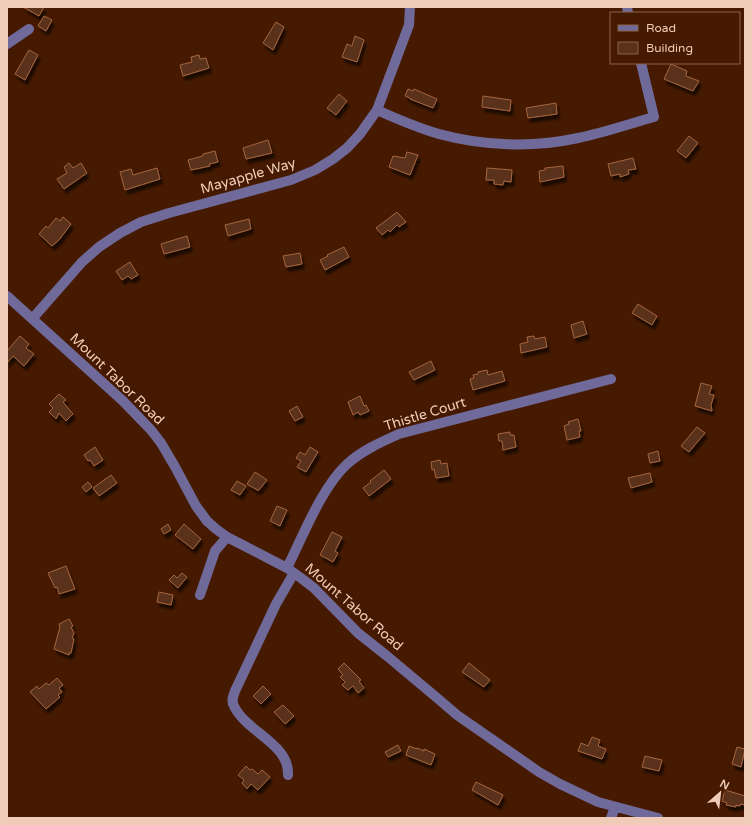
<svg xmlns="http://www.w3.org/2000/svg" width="752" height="825" font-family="'Varela Round',sans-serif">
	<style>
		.building { fill: #5a321b; stroke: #a56540; filter: url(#shadow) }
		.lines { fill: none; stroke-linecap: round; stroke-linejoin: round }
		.minor { stroke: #706a9b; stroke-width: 10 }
		.labels { text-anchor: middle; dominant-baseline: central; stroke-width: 3.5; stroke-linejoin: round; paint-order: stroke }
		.street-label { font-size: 14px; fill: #efcbb8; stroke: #461a00 }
	</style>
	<defs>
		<filter id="shadow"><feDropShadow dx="2.5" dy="4.5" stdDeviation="1" flood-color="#0009"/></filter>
	</defs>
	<rect width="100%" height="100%" fill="#461a00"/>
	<path class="building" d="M23 7H44L39 16Z
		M44 16 52 20 46 31 38 26Z
		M276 22 284 27 273 50 263 43Z
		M355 36 364 40 357 62 342 57 347 44 352 46Z
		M29 50 38 55 25 80 15 74Z
		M199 55 200 59 206 58 209 68 183 76 180 65 192 62 191 57Z
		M671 64 687 71 686 76 699 81 693 91 664 79Z
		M408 89 413 91 414 89 437 99 433 108 410 99V98L405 96Z
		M339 94 347 101 336 115 327 108Z
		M483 96 511 100 510 111 482 107Z
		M556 103 557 114 528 118 526 108Z
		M689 136 698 143 686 158 677 151Z
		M268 140 272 153 246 159 243 148Z
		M215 151 218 162 209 164 210 166 191 170 188 160 203 156V154Z
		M407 152 418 155 410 175 389 167 393 156 405 158Z
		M633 158 636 169 628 170 629 174 620 177V174L611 176 608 164Z
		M69 163 73 168 81 163 87 173 64 189 57 179 67 173 64 167Z
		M563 166 564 177 540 182 539 171 545 170V168Z
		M157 168 160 179 125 190 120 172 131 169 133 175Z
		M487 168 512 170 511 182 504 181 503 185 494 184V180H486Z
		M397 212 406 222 399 227 397 225 390 232 388 230 382 235 376 228Z
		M63 217 71 224 59 240 52 246 39 234 46 226 48 228 56 218 60 221Z
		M249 219 251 229 228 236 225 225Z
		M187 236 190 247 164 254 161 244Z
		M344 247 349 257 325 270 320 260 328 256 327 255Z
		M300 253 302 264 286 267 283 256Z
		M130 262 138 275 131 279 128 276 122 280 116 271Z
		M638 304 657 316 652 325 632 313Z
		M583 321 587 334 574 338 571 325Z
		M20 336 29 344 26 348 34 354 24 366 13 356 7 363V351Z
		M534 336 535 339 545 337 547 347 521 353 520 344 528 342 527 337Z
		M431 361 435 370 414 380 409 372Z
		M487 370 488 375 502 371 505 381 473 390 470 379 474 378 473 375 478 374V372Z
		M701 383 712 386 709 394 714 395 711 405 712 411 695 406Z
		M59 394 66 400 63 402 73 414 66 421 59 413 56 419 49 412 53 408 49 404Z
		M360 396 364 406 366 405 369 411 360 415 358 412 353 415 348 402Z
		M297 406 303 417 295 421 289 411Z
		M578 419 581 431H579L580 437 567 440 564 426 569 424 568 422Z
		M697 427 705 433 689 452 681 446Z
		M510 432V435H514L516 447 503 450 502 441H499L498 434Z
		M95 447 103 460 94 466 90 460 88 461 84 455Z
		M310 447 318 452 306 472 297 467 301 461 296 458 300 452 305 455Z
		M658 451 660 461 650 463 648 454Z
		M440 460 441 464 447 463 449 476 436 478 434 469 432 470 431 462Z
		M384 470 391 479 369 496 363 488 371 482 370 481Z
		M255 472 267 480 259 490H257L247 484Z
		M650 473 652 482 631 488 628 478Z
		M111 475 117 483 99 496 93 488Z
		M237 481 246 486 240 495 231 490Z
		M88 482 92 487 86 492 82 487Z
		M277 506 287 510 280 526 270 521Z
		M168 524 171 530 164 534 161 529Z
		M184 524 201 539 193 549 175 535Z
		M332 532 342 537 335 551 338 553 333 562 320 555Z
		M66 566 75 589 59 594 57 587 55 588 48 573Z
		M182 573 187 577 178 588 169 580 174 575 177 578Z
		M159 592 173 595 171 605 157 602Z
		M69 619 73 626 71 627 74 633 72 638 74 639 71 653H69V655L54 649 60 627 59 624Z
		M344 663 361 680 359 681 364 688 358 693 353 686 348 690 342 685 345 682 340 677 343 675 338 669Z
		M469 663 490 680 484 687 462 672Z
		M57 678 63 685 59 688 62 692 58 695 60 697 46 709 30 692 37 686 39 689 46 683 49 685Z
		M263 686 271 694 261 704 253 696Z
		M283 705 294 716 285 724 274 712Z
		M592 737 600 740 598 746 606 749 602 759 578 751 581 743 588 746Z
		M398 745 401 751 388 757 385 752Z
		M409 746 417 749V748L424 751V749L435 754 431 765 406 755Z
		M737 747 745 749 741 767 732 764Z
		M645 756 662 760 659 771 642 767Z
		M246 766 250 770 252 769 258 774 262 770 270 777 258 790 251 784 247 789 242 783 244 780 238 775Z
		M476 782 503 795 498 805 472 790Z
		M725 790 745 796V805L741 804 740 806 736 805V807L726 805 727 803 722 801Z"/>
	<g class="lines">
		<path class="minor" d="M627 7 628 13
			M7 44 29 29
			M377 110C397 119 418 128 439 134 483 146 533 148 578 138 603 133 629 124 654 117L641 63
			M7 296 123 401 151 430 161 443 174 465 196 506 207 521 216 529 227 537 287 568 301 578 314 588 358 633 387 656 436 697 457 715 539 772 560 784 598 802 658 818
			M33 318 82 262 99 247 120 233 141 222 169 213 291 180 315 170 333 159 347 148 360 134 377 110 409 25 410 7
			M287 568C303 536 321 489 346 465 361 451 381 442 399 434L611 379
			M200 595 215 551 227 537
			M288 775C290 744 246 732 234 706 231 701 233 696 235 691L276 604 294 573
			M611 818 615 807"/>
	</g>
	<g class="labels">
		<g class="street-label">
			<text transform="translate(248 176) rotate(-16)">Mayapple Way</text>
			<text transform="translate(117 379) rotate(44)">Mount Tabor Road</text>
			<text transform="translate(425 414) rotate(-17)">Thistle Court</text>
			<text transform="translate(354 607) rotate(41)">Mount Tabor Road</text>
		</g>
	</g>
	<rect width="752" height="825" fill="none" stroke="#efcbb8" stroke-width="16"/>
	<rect x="610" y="12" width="130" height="52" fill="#461a00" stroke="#8a614a"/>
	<rect x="618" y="25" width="20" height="6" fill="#706a9b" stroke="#8a614a"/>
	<text x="646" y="32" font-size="12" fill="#efcbb8">Road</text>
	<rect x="618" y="42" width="20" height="12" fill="#5a321b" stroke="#8a614a"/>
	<text x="646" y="52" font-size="12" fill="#efcbb8">Building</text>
	<g transform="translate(720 793) rotate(28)" stroke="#461a00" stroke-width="3" paint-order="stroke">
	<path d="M0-3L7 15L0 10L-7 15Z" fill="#efcbb8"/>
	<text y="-6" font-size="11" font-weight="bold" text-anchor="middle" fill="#efcbb8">N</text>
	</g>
</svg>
